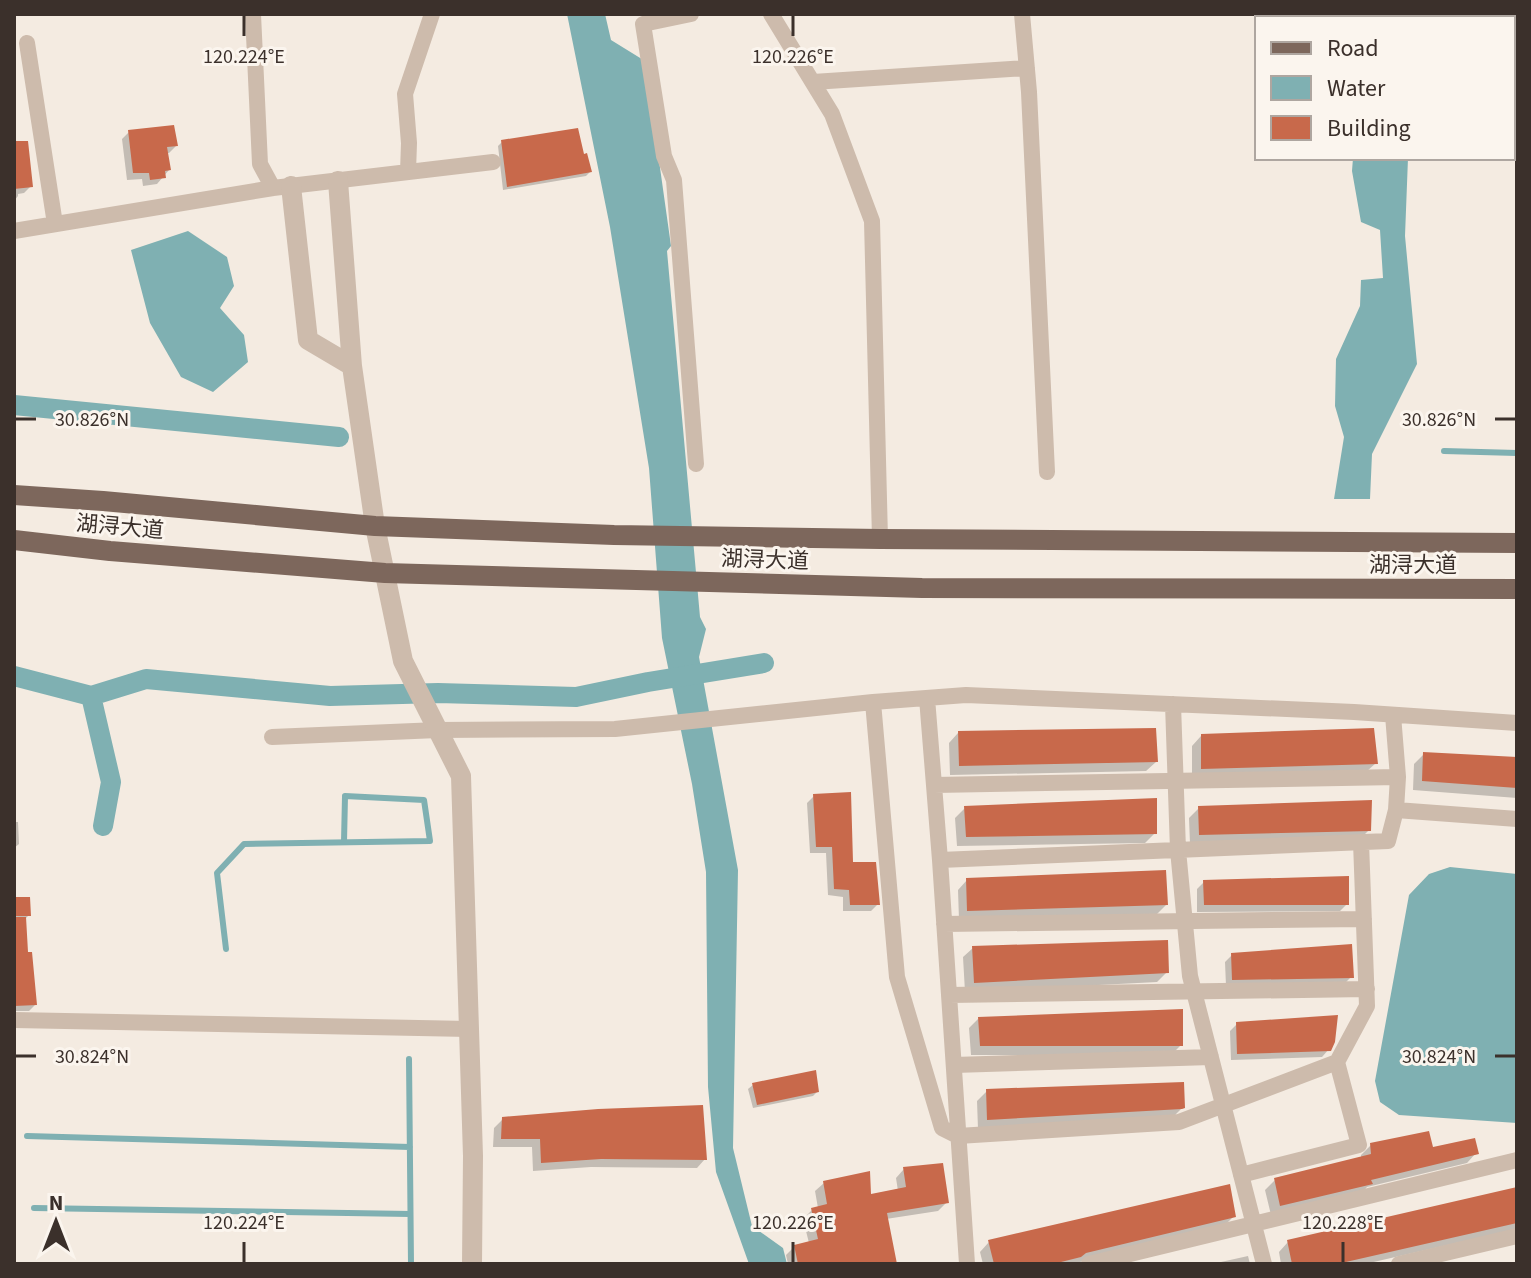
<svg xmlns="http://www.w3.org/2000/svg" width="1531" height="1278" font-family="'Source Sans 3','Noto Sans SC',sans-serif">
	<style>
		.water { fill: #7fb0b2 }
		.shadow { fill: #0003 }
		.lines { fill: none; stroke-linecap: round; stroke-linejoin: round }
		.stream { stroke: #7fb0b2; stroke-width: 6 }
		.canal { stroke: #7fb0b2; stroke-width: 20 }
		.building { fill: #c8694b }
		.minor { stroke: #cdbbac; stroke-width: 16 }
		.tertiary { stroke: #cdbbac; stroke-width: 20 }
		.primary { stroke: #7d675c; stroke-width: 20 }
		.ticks { fill: none; stroke: #3b302b; stroke-width: 3 }
		.labels { text-anchor: middle; dominant-baseline: central; stroke-width: 6; stroke-linejoin: round; paint-order: stroke }
		.street-label { font-size: 22px; fill: #3b302b; stroke: #fbf5ee }
		.ticks-label { font-size: 20px; text-anchor: middle; fill: #3b302b; stroke: #fbf5ee; stroke-width: 6; stroke-linejoin: round; paint-order: stroke }
	</style>
	<rect width="100%" height="100%" fill="#f4ebe1"/>
	<path class="water" d="M567 14H605L611 40 645 61 671 246 667 251 700 617 706 629 699 657 738 870 733 1148 752 1226 783 1248 787 1264H749L716 1172 708 1087 706 872 692 784 662 638 649 468 610 227Z
		M1353 158H1408L1405 236 1417 364 1372 454 1370 499H1334L1344 437 1335 406 1336 359 1360 306 1361 280 1383 278 1380 230 1361 222 1352 171Z
		M188 231 227 257 234 286 220 308 244 335 248 362 213 392 181 377 150 323 131 250Z
		M1450 867 1517 874V1123L1399 1115 1380 1102 1375 1081 1409 895 1429 874Z"/>
	<path class="shadow" d="M129 132 176 146 169 153H166L169 170 157 184 143 186 142 179 127 180 122 139Z
		M502 142 582 156 590 172 586 176 503 190 498 146Z
		M14 143 31 186 24 193 18 194V196L14 201Z
		M958 733 1156 762 1146 771 950 775 949 743Z
		M1201 736 1376 763 1366 772 1192 778V746Z
		M1424 754 1517 759V798L1413 790 1414 764Z
		M814 796 851 864 878 904 871 911H843V897L828 895 826 853H810L807 803Z
		M965 808 1155 833 1145 843 957 846 955 818Z
		M1199 808 1369 830 1359 840 1190 844 1189 818Z
		M14 822H18L19 844 14 848Z
		M967 880 1166 905 1157 914 959 920 958 890Z
		M1204 882 1347 904 1340 911 1197 912V889Z
		M14 899 29 915 24 920 26 954 35 1005 29 1011H14Z
		M973 948 1167 972 1157 982 965 992 963 957Z
		M1232 955 1351 977 1344 984 1226 986 1225 962Z
		M978 1019 1181 1045 1171 1055H971L969 1028Z
		M1237 1024 1329 1049 1322 1057 1231 1060 1230 1031Z
		M753 1085 817 1092 813 1096 753 1108 748 1089Z
		M987 1091 1183 1107 1173 1117 978 1129 977 1101Z
		M503 1119 705 1159 697 1168 591 1167 533 1171 532 1147H493L494 1128Z
		M1371 1145 1476 1153 1467 1163 1367 1187 1362 1193 1271 1215 1265 1190 1275 1180 1361 1159V1155Z
		M904 1169 947 1202 938 1211 886 1219 895 1264H788L786 1255 795 1246 809 1243 803 1219 812 1210 818 1208 815 1191 824 1183 870 1196 898 1191 896 1178Z
		M1517 1189V1229L1365 1264H1281L1279 1252 1288 1242Z
		M1234 1216 1224 1226 1072 1264H983L980 1252 989 1242Z
		M1248 1256 1250 1264H1212Z"/>
	<g class="lines">
		<path class="stream" d="M1444 451 1517 453
			M226 949 217 873 244 844 430 841 424 800 345 796 344 842
			M409 1059 411 1264
			M27 1136 410 1147
			M34 1208 410 1214"/>
		<path class="canal" d="M14 405 339 437
			M14 676 91 696 111 782 103 826
			M91 696 146 679 330 696 438 693 576 697 648 682 764 663"/>
	</g>
	<path class="building" d="M174 125 178 146 167 147 171 170 165 171 166 178 150 180 149 173H133L128 130Z
		M578 128 584 154 587 153 592 172 507 187 501 140Z
		M14 141H28L33 187 14 189Z
		M1156 728 1158 762 959 766 958 731Z
		M1374 728 1378 764 1201 769V734Z
		M1423 752 1517 757V788L1422 781Z
		M851 792 853 862H876L880 905H850L849 890 834 889 832 847H816L813 794Z
		M1157 798V834L966 837 964 806Z
		M1372 800 1371 831 1199 835 1198 806Z
		M1166 870 1168 905 967 911 966 878Z
		M1349 876V905H1204L1203 880Z
		M14 897H30L31 916H14Z
		M14 917H26L28 952H32L37 1005 14 1006Z
		M1168 940 1169 973 974 983 972 946Z
		M1352 944 1354 978 1232 980 1231 953Z
		M1183 1009V1046H980L978 1017Z
		M1338 1015 1335 1042 1331 1051 1237 1054 1236 1022Z
		M816 1070 819 1092 757 1105 752 1083Z
		M1184 1082 1185 1108 1182 1109 987 1120 986 1089Z
		M703 1105 707 1160 601 1159 541 1163 540 1139H501L502 1117 598 1109Z
		M1429 1131 1433 1147 1475 1138 1479 1154 1371 1180 1373 1184 1280 1206 1274 1178 1371 1154 1370 1143Z
		M943 1163 949 1203 887 1213 897 1264H798L794 1245 818 1239 811 1208 827 1204 823 1181 870 1171 871 1194 906 1187 903 1167Z
		M1230 1184 1236 1217 1086 1253 1081 1257 1053 1264H994L988 1240Z
		M1517 1187V1223L1337 1264H1292L1287 1240Z"/>
	<g class="lines">
		<path class="minor" d="M253 14 260 164 273 188
			M691 14 643 24 664 156 674 180 696 464
			M771 14 832 114 872 221 880 539
			M1022 14 1029 92 1047 472
			M27 43 55 224
			M813 82 1027 68
			M408 172 409 143 405 94 432 14
			M14 231 273 188 493 162
			M927 698 940 860 967 1264
			M873 702 897 977 942 1128 958 1136 1179 1122 1337 1062 1367 1006 1361 842
			M1173 704 1178 850 1190 976 1264 1264
			M1393 715 1398 777 1396 810
			M272 737 438 730 615 729 873 702 966 695 1354 712 1517 723
			M934 785 1398 777
			M940 860 1388 841 1396 810 1517 819
			M944 924 1364 919
			M949 995 1367 989
			M14 1020 469 1029
			M954 1065 1211 1057
			M1241 1175 1359 1145 1337 1062
			M1089 1264 1517 1160
			M1399 1264 1517 1236"/>
		<path class="tertiary" d="M338 181 352 366 375 526 403 661 461 776 473 1156 472 1264
			M291 186 308 340 352 366"/>
		<path class="primary" d="M14 495 103 501 375 526 614 535 880 539 1517 543
			M14 540 110 551 385 573 922 588 1517 589"/>
	</g>
	<path class="ticks" d="M244 16V36M793 16V36M16 419H36M1495 419H1515M16 1056H36M1495 1056H1515M244 1242V1262M793 1242V1262M1343 1242V1262"/>
	<g class="labels">
		<g class="street-label">
			<text transform="translate(120 527) rotate(5)">湖浔大道</text>
			<text transform="translate(765 560) rotate(2)">湖浔大道</text>
			<text x="1413" y="565">湖浔大道</text>
		</g>
	</g>
	<g class="ticks-label">
		<text x="244" y="63">120.224°E</text>
		<text x="793" y="63">120.226°E</text>
		<text x="92" y="426">30.826°N</text>
		<text x="1439" y="426">30.826°N</text>
		<text x="92" y="1063">30.824°N</text>
		<text x="1439" y="1063">30.824°N</text>
		<text x="244" y="1229">120.224°E</text>
		<text x="793" y="1229">120.226°E</text>
		<text x="1343" y="1229">120.228°E</text>
	</g>
	<rect width="1531" height="1278" fill="none" stroke="#3b302b" stroke-width="32"/>
	<rect x="1255" y="16" width="260" height="144" fill="#fbf5ee" stroke="#aea6a0" stroke-width="2"/>
	<rect x="1271" y="42" width="40" height="12" fill="#7d675c" stroke="#aea6a0" stroke-width="2"/>
	<text x="1327" y="56" font-size="24" fill="#3b302b">Road</text>
	<rect x="1271" y="76" width="40" height="24" fill="#7fb0b2" stroke="#aea6a0" stroke-width="2"/>
	<text x="1327" y="96" font-size="24" fill="#3b302b">Water</text>
	<rect x="1271" y="116" width="40" height="24" fill="#c8694b" stroke="#aea6a0" stroke-width="2"/>
	<text x="1327" y="136" font-size="24" fill="#3b302b">Building</text>
	<g transform="translate(56 1222)" stroke="#fbf5ee" stroke-width="6" paint-order="stroke">
	<path d="M0-6L14 30L0 20L-14 30Z" fill="#3b302b"/>
	<text y="-12" font-size="22" font-weight="bold" text-anchor="middle" fill="#3b302b">N</text>
	</g>
</svg>
